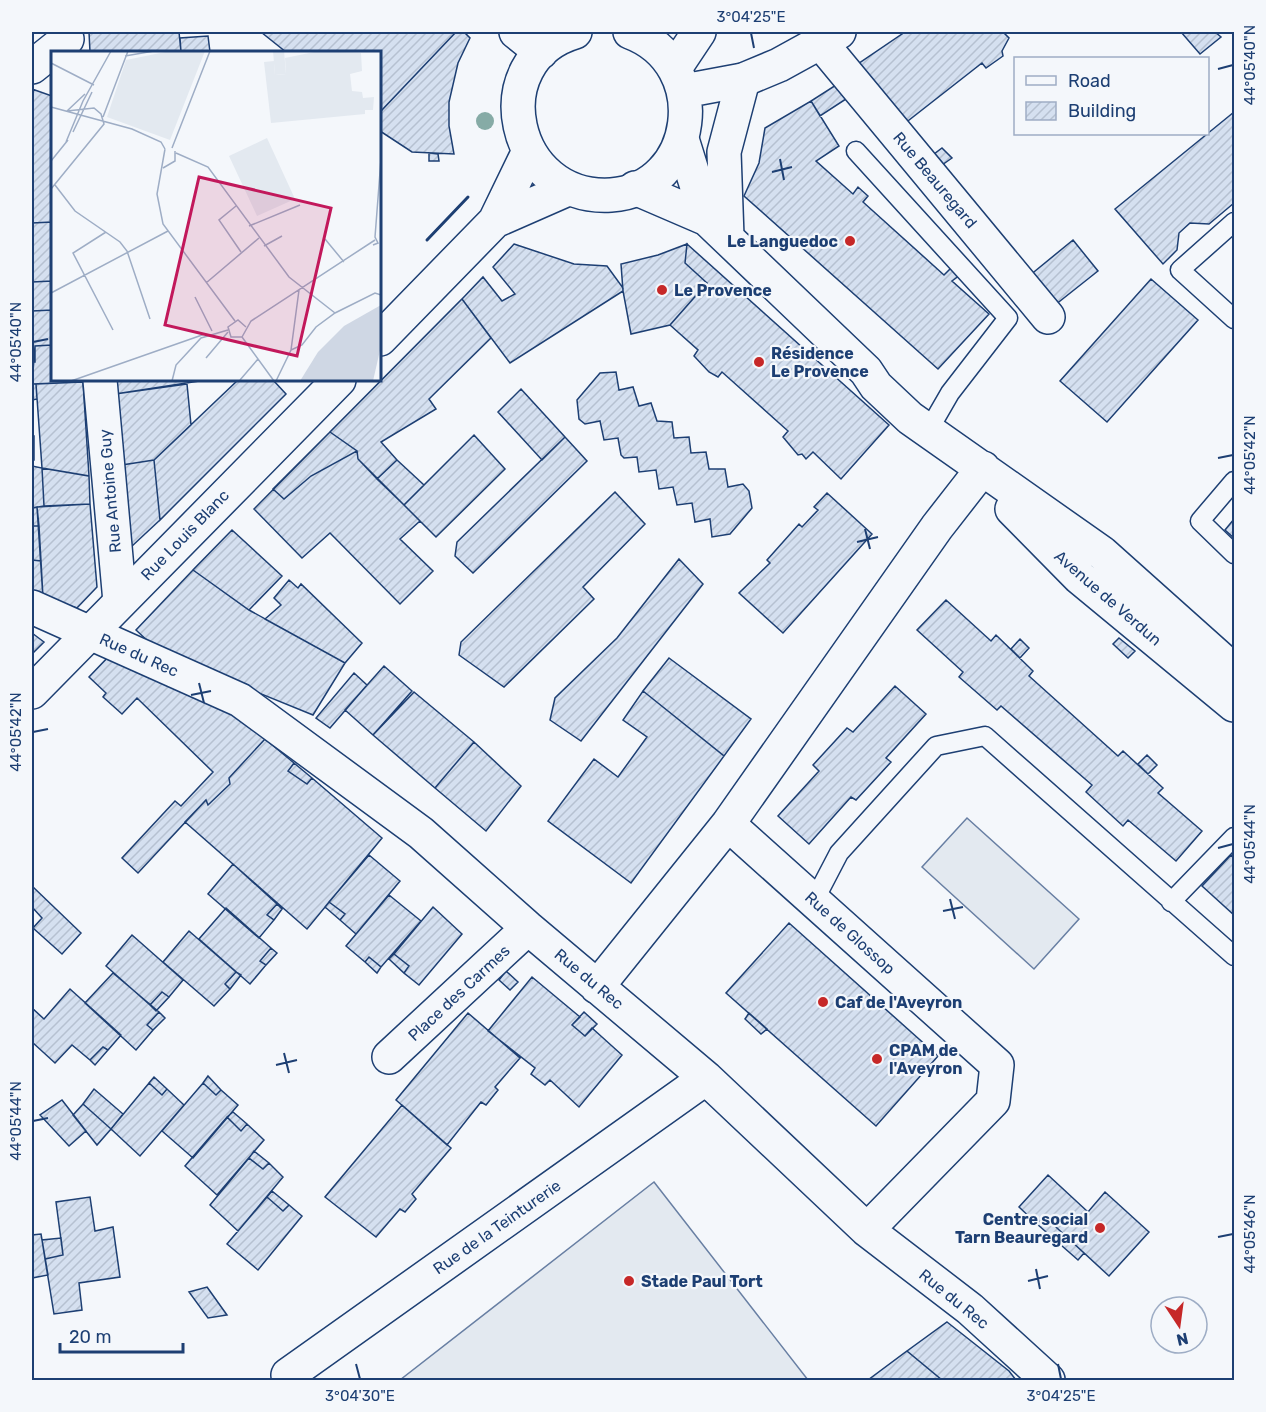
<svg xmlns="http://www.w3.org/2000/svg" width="1266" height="1412" font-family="Rubik,sans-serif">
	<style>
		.grass { fill: #e3e9f0; stroke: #687fa3; stroke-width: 1.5 }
		.building { fill: url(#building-hatch); stroke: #1d3f73; stroke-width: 1.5 }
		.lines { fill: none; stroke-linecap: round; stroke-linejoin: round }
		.lane-casing { stroke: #1d3f73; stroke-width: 21 }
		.street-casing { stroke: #1d3f73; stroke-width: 36 }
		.secondary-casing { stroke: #1d3f73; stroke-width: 36 }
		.lane { stroke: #f4f7fb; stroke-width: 18 }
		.street { stroke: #f4f7fb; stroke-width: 33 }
		.secondary { stroke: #f4f7fb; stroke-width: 33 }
		.wall { stroke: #1d3f73; stroke-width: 3 }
		.tree { fill: #86aba6 }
		.ticks { fill: none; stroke: #1d3f73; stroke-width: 2 }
		.poi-dot { fill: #c62828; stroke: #f4f7fb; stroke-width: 2 }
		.labels { text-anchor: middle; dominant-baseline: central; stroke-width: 4.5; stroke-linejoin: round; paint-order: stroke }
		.street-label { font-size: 16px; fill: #1d3f73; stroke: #f4f7fb }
		.poi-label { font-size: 16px; font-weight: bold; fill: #1d3f73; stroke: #f4f7fb; text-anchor: start }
		.inset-road { fill: none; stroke: #9eadc5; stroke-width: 1.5 }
		.view { fill: #c2185b; fill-opacity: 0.15; stroke: #c2185b; stroke-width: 3 }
		.inset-edge { fill: none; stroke: #1d3f73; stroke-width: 3 }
		.neatline { fill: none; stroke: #1d3f73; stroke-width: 2 }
		.ticks-label { font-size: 15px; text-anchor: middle; fill: #1d3f73 }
	</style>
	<defs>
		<pattern id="building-hatch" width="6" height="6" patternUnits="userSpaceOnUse" patternTransform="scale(1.5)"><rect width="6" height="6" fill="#d5e0f0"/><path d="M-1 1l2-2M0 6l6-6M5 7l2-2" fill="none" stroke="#b6c1d1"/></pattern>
	</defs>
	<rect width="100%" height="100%" fill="#f4f7fb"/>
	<path class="grass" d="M967 818 1079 919 1034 969 922 867Z
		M654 1182 808 1380H400Z"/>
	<path class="building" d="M89 32H179L181 52H90Z
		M261 32H456L380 112V52H286Z
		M456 32H464L470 38 458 63 449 102V126L454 154 412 152 380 131V112Z
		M905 32H1003L1009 38 1002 51 1003 56 986 68 982 63 904 124 855 66Z
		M1181 32H1215L1221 37 1200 54Z
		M208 36 210 52H181L180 38Z
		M836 85 846 99 820 116 811 101Z
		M32 89 52 96V222L32 223Z
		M811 101 839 146 816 161 853 194 858 187 868 196 863 202 944 275 951 268 960 275 952 281 989 314 938 369 744 196 759 163 765 128Z
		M1234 112V203L1209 224 1190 223 1179 233 1177 250 1163 264 1115 209Z
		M942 148 952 158 939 167 930 157Z
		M429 153 438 154 439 161H429Z
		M52 222V281L32 282V223Z
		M1073 240 1098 271 1055 305 1029 276Z
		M514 244 574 264 607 266 623 288V291L510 363 462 299 483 277 502 301 515 294 493 267Z
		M687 244 685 263 707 283 670 325 631 334 623 291 621 264 658 255Z
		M687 244 889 425 841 479 813 452 806 459 802 454 798 455 783 437 788 431 722 372 718 377 709 372 694 356 698 350 670 325 707 283 685 263Z
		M1151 279 1198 320 1107 422 1060 381Z
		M52 281V310L32 311V282Z
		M462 299 491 338 429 399 436 409 381 442 397 460 377 479 358 459 357 451 330 432Z
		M52 310V345L35 346V362H32V311Z
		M52 345V380H83V382L32 384 35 346Z
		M616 372 619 390 633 387 639 406 651 403 657 421 672 422 674 438 689 437 691 453 706 452 709 469H725L728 487 743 484 749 491 752 508 730 534 712 537 710 519 695 522 692 503 677 505 673 487 659 489 656 470 639 472 637 457 624 458 621 455 618 438 604 440 600 421 585 424 579 419 577 400 600 373Z
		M114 380H206L115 394Z
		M238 380H273L286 394 160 520 154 460Z
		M83 382 89 476 42 468 36 384Z
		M32 384H36L37 399 32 400Z
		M187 384 191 425 154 460 122 465 115 394Z
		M521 389 565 437 542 460 498 412Z
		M330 432 357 451 358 459 420 521 400 539 433 571 400 604 330 533 302 558 254 509Z
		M330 432 357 451 311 476 284 499 273 489Z
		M474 435 505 469 436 537 404 505Z
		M32 436H34V460H32Z
		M565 437 587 461 473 573 455 556 457 542Z
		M154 460 160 520 131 547 122 465Z
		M397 460 424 485 404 505 377 479Z
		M32 466 42 468 44 506 32 508Z
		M42 468 89 476 90 504 44 506Z
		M615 492 645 524 583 587 594 599 504 687 459 655 461 642Z
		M827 493 872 534 783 633 739 593 770 563 767 560 799 524 802 527 818 510 814 507Z
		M90 504 97 587 77 608 43 598 37 507Z
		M37 507 39 526H32V508Z
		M1234 519V538L1225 530Z
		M32 526H39L41 561 32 560Z
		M232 530 282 576 249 610 193 570Z
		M679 559 703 584 581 741 550 720 555 698 617 638Z
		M32 560 41 561 43 598 32 594Z
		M193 570 249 610 345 663 313 715 185 663 151 644 136 630Z
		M289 580 298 588 301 584 362 643 345 663 265 619 281 605 274 598Z
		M946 600 991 641 996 635 1033 671 1029 676 1118 756 1123 751 1163 788 1158 793 1202 831 1176 861 1128 820 1123 826 1086 792 1092 785 1001 706 997 710 959 677 963 672 917 630Z
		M32 633 44 642 32 654Z
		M1119 638 1135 651 1128 658 1113 644Z
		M1020 639 1029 648 1020 658 1011 649Z
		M113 652 227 701 265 739 229 778 230 784 208 805 206 800 138 873 122 858 175 801 181 806 213 772 137 698 122 714 103 697 106 693 89 677Z
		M669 658 751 719 724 756 643 691Z
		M384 666 412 691 373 735 345 710Z
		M354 673 367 685 330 728 316 718Z
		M895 686 926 714 886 758 891 762 856 800 851 797 809 844 778 816 819 771 813 765 847 728 853 732Z
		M643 691 724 756 631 883 548 821 594 759 618 777 647 737 623 720Z
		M414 692 474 742 435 788 373 735Z
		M265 739 294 763 288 771 307 784 312 778 382 838 307 929 185 822 206 800 208 805 230 784 229 778Z
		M474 742 521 786 486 831 435 788Z
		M1147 755 1157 765 1148 774 1138 764Z
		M294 763 312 778 307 784 288 771Z
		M369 855 400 881 356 934 340 920 345 914 329 902Z
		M1231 855 1234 858V915L1202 886Z
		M233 864 277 904 267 915 274 920 259 938 208 894Z
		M32 886 81 933 62 954 33 928 42 918 32 907Z
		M389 895 421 921 381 967 369 957 365 962 346 946Z
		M329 902 345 914 340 920 325 907Z
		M277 904 282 909 274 920 267 915Z
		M433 907 462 934 419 985 404 973 409 966 394 954Z
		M226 908 271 948 260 961 266 965 250 984 199 939Z
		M789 923 938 1056 876 1126 726 993Z
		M189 931 236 972 225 984 230 989 214 1006 163 962Z
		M132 935 183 980 169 997 162 992 150 1005 106 966Z
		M271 948 277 953 266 965 260 961Z
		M394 954 409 966 404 973 389 959Z
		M369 957 381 967 377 973 365 962Z
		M506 971 518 982 510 990 499 980Z
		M236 972 241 975 230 989 225 984Z
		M113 973 159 1012 147 1025 153 1030 136 1050 85 1003Z
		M532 977 580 1017 572 1025 585 1036 592 1028 622 1055 579 1107 550 1080 545 1085 531 1074 535 1068 488 1031Z
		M70 989 121 1035 108 1050 103 1047 90 1060 72 1045 55 1063 32 1042V1008L44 1019Z
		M162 992 169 997 156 1011 150 1005Z
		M159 1012 165 1018 153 1030 147 1025Z
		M584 1012 597 1024 585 1036 572 1025Z
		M468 1013 520 1058 495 1087 498 1090 486 1105 481 1102 447 1145 396 1100Z
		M749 1013 767 1029 761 1034 745 1019Z
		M103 1047 108 1050 95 1065 90 1060Z
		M208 1076 221 1090 216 1095 203 1083Z
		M154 1077 167 1089 162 1095 149 1083Z
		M149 1083 162 1095 167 1089 184 1105 140 1156 111 1129Z
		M203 1083 216 1095 221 1090 238 1105 193 1158 162 1131Z
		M94 1089 123 1114 111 1129 83 1104Z
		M62 1100 86 1131 69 1146 40 1115Z
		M83 1104 111 1129 97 1145 73 1115Z
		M402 1105 451 1148 412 1194 416 1199 405 1212 400 1209 376 1237 325 1197Z
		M233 1112 247 1124 241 1131 227 1117Z
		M227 1117 241 1131 247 1124 264 1140 217 1195 185 1166Z
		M254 1151 269 1163 263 1169 249 1158Z
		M249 1158 263 1169 269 1163 283 1177 238 1231 210 1205Z
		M1048 1175 1088 1212 1105 1192 1149 1232 1109 1276 1044 1216 1037 1224 1019 1207Z
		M272 1191 289 1205 283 1211 267 1197Z
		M90 1197 95 1231 113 1227 120 1277 79 1283 82 1310 54 1314 45 1259 63 1255 56 1202Z
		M267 1197 283 1211 289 1205 302 1216 258 1270 227 1244Z
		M1044 1216 1084 1253 1078 1260 1037 1224Z
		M41 1234 48 1275 32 1278V1235Z
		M61 1238 63 1255 45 1259 42 1240Z
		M207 1287 227 1315 208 1318 189 1292Z
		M947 1322 1009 1371 1016 1380H942L907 1351Z
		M907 1351 942 1380H868Z"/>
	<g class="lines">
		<g class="lane-casing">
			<path id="lane" d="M856 151 1008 318 950 393 935 419
				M1234 222 1180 270 1234 319
				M1234 481 1200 521 1234 554
				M814 901 839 853 936 746 985 736 1234 956
				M1171 902 1234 837"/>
		</g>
		<g class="street-casing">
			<path id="street" d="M821 43 1048 317
				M32 67 67 39
				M675 68 699 32
				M682 139 707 219
				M635 188 707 219 866 371 876 386 910 418 1102 553 1234 671
				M727 237 724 152 743 80
				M100 380 120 602
				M1012 509 1079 577 1234 705
				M32 607 240 700 421 833 528 928 706 1078 867 1230 970 1309 1048 1380
				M728 824 997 1065 993 1101 867 1230
				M597 987 728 824 937 527 983 468
				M389 1057 528 928
				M288 1375 706 1078"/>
		</g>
		<g class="secondary-casing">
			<path id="secondary" d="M516 32 541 52
				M575 32C481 60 511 201 611 195 697 189 715 64 630 32
				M684 91 743 80 779 65 839 32
				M495 221 568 189
				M380 339 495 221 528 153
				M32 692 339 380"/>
		</g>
		<use href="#lane" class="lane"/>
		<use href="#street" class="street"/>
		<use href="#secondary" class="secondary"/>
		<path class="wall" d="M427 240 468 197"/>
	</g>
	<circle class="tree" cx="485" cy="121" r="9"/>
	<path class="ticks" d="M751 33 754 48M1218 69 1233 65M780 159 784 180M772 172 792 167M33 342 48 339M1218 458 1233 455M865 529 870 549M857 542 878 537M199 683 204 703M191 695 211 691M33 732 48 729M1218 848 1233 844M950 899 955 919M943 911 963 907M284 1053 289 1073M276 1065 297 1060M33 1121 48 1118M1218 1237 1233 1234M1036 1269 1040 1289M1028 1281 1048 1276M356 1364 360 1379M1058 1364 1061 1379"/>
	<g class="poi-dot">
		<circle cx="850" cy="241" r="6"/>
		<circle cx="662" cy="290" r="6"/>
		<circle cx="759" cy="362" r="6"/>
		<circle cx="823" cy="1002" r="6"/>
		<circle cx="877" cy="1059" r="6"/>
		<circle cx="1100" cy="1228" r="6"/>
		<circle cx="629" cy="1281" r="6"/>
	</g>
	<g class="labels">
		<g class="street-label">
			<text transform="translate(935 180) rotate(50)">Rue Beauregard</text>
			<text transform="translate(110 491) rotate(-95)">Rue Antoine Guy</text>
			<text transform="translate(185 535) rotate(-46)">Rue Louis Blanc</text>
			<text transform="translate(1108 598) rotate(41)">Avenue de Verdun</text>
			<text transform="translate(139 655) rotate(24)">Rue du Rec</text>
			<text transform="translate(850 933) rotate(42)">Rue de Glossop</text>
			<text transform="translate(589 979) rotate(40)">Rue du Rec</text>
			<text transform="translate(459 993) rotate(-43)">Place des Carmes</text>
			<text transform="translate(497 1227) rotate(-35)">Rue de la Teinturerie</text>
			<text transform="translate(954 1299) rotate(39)">Rue du Rec</text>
		</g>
		<g class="poi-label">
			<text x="838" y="241" text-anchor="end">Le Languedoc</text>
			<text x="674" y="290">Le Provence</text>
			<text x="771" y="353">Résidence<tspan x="771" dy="18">Le Provence</tspan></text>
			<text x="835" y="1002">Caf de l'Aveyron</text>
			<text x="889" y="1050">CPAM de<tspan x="889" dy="18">l'Aveyron</tspan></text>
			<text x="1088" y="1219" text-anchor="end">Centre social<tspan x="1088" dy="18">Tarn Beauregard</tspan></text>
			<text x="641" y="1281">Stade Paul Tort</text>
		</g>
	</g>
	<g transform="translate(51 51)">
		<rect width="330" height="330" fill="#f4f7fb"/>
		<path d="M119 0H154L119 89 56 66 75 9ZM222 0H233L235 23 224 24ZM216 87 244 148 206 165 178 105Z" fill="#e3e9f0"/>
		<path d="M268 0 310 2 311 20 299 23 301 40 311 41 312 47 323 46 322 59H314V63L220 72 213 11 223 10 224 24 235 23 234 7Z" fill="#e3e9f0"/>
		<path d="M330 254V295L322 330H249L267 301 293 275Z" fill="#cfd7e4"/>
		<path class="inset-road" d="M74 5 103 0M0 12 43 34M0 56 81 78 110 91 114 98M16 60 34 43M52 66 77 0M22 81 41 41M15 91 32 50 60 0M121 97 159 0M114 98 106 143 112 173 184 270M125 102 157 116 238 226 284 262M0 110 17 89M112 117 124 110V100M4 134 24 160 69 191 76 200 99 268M0 138 53 73 50 63 43 57 16 60M185 155 168 169 190 201M198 175 249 154M55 181 22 202 62 279M274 188 293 211M322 194 327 192 324 186 330 108M213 195 231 185M155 232 208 187M0 242 117 180M144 246 161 280M191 286 200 270 324 189M191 286 223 330M191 286H180L177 276 187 269 195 276M240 299 251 294 265 276 284 262 324 242 330 244M155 307 177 281M189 329 207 308M20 330 154 283M121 330 125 314 150 287 177 279M225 330 240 299 248 239"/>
		<path class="view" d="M148 126 280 157 246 305 114 274Z"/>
		<rect width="330" height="330" class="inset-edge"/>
	</g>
	<rect width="1266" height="1412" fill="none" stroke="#f4f7fb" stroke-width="66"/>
	<rect x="1014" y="57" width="195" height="78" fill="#f4f7fb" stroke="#9eadc5" stroke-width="1.5"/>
	<rect x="1026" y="76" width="30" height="9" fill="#f4f7fb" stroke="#9eadc5" stroke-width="1.5"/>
	<text x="1068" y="87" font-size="18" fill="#1d3f73">Road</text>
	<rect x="1026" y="102" width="30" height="18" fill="url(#building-hatch)" stroke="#9eadc5" stroke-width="1.5"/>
	<text x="1068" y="117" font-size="18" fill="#1d3f73">Building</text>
	<g transform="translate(1179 1325) rotate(167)"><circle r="28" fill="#f4f7fb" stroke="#9eadc5" stroke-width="1.5"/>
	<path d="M0-4.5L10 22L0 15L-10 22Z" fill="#c62828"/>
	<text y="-9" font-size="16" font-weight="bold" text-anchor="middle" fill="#1d3f73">N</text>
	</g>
	<path d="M60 1343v9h123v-9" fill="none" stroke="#1d3f73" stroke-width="3"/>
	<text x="69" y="1343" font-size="18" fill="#1d3f73" stroke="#f4f7fb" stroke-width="4.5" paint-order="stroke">20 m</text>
	<rect x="33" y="33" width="1200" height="1346" class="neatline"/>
	<g class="ticks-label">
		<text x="751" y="22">3°04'25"E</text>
		<text transform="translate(1250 65) rotate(-90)" y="5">44°05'40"N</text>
		<text transform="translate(16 342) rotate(-90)" y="5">44°05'40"N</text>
		<text transform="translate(1250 455) rotate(-90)" y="5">44°05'42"N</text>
		<text transform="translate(16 732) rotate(-90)" y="5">44°05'42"N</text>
		<text transform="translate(1250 844) rotate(-90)" y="5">44°05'44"N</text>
		<text transform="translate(16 1121) rotate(-90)" y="5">44°05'44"N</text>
		<text transform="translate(1250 1234) rotate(-90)" y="5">44°05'46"N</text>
		<text x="360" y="1401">3°04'30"E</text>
		<text x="1061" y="1401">3°04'25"E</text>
	</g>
</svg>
